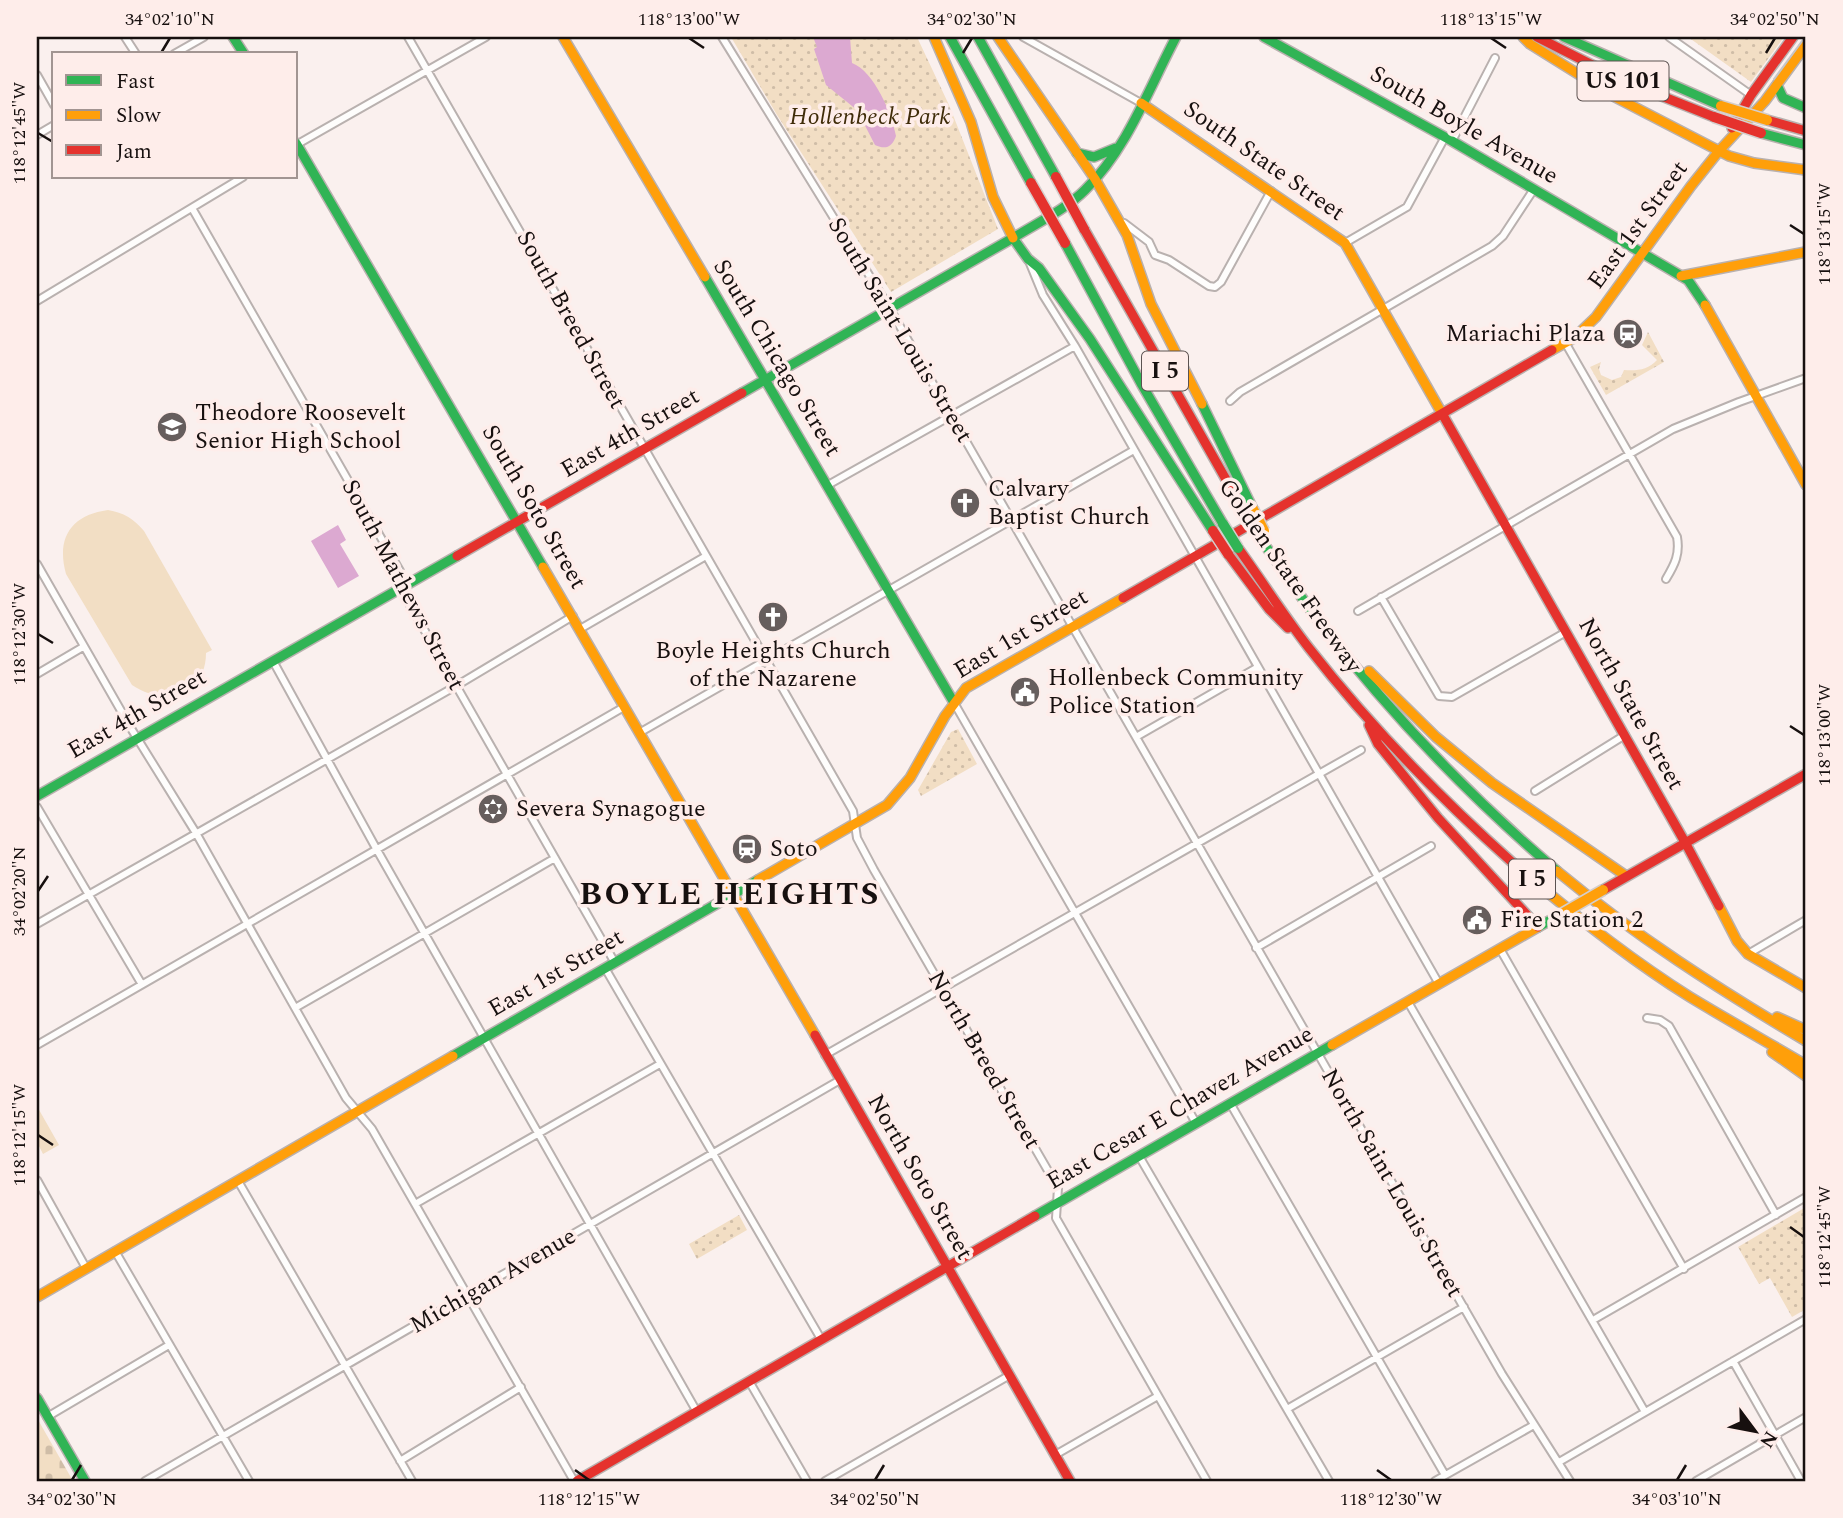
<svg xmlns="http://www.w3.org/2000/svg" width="1843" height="1518" font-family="Spectral,serif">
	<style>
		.green { fill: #f2dec4 }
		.cemetery { fill: url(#cemetery-stones) }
		.park { fill: url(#park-dots) }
		.water { fill: #dca9d1 }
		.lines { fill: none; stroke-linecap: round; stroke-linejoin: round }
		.street-casing { stroke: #b9b1af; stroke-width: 10 }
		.fast-casing { stroke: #b9b1af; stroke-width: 12 }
		.slow-casing { stroke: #b9b1af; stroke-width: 12 }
		.jam-casing { stroke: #b9b1af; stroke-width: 12 }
		.street { stroke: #fefdfc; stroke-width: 6 }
		.fast { stroke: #30b455; stroke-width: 9 }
		.slow { stroke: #ff9f0a; stroke-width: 9 }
		.jam { stroke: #e5322d; stroke-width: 9 }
		.tram { stroke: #c8c6c5; stroke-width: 2 }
		.fast-bridge-casing { stroke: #d4cecd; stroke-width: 13; stroke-linecap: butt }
		.slow-bridge-casing { stroke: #d4cecd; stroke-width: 13; stroke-linecap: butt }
		.jam-bridge-casing { stroke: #d4cecd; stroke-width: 13; stroke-linecap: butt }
		.fast-bridge { stroke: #30b455; stroke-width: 10 }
		.slow-bridge { stroke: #ff9f0a; stroke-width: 10 }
		.jam-bridge { stroke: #e5322d; stroke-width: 10 }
		.ticks { fill: none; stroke: #17100f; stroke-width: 2.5 }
		.labels { text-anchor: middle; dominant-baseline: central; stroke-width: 7; stroke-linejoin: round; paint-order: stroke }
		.shield { fill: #feedea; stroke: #5c5251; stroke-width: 2 }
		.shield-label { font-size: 23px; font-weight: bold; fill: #17100f }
		.park-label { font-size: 24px; font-style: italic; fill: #3f2c09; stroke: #feedea }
		.street-label { font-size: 24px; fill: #17100f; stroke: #feedea }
		.poi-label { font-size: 24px; fill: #17100f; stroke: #feedea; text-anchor: start }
		.district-label { font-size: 32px; font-weight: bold; letter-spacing: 2px; fill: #17100f; stroke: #feedea }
		.neatline { fill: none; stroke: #17100f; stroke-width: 2.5 }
		.ticks-label { font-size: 18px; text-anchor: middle; fill: #17100f }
	</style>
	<defs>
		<pattern id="cemetery-stones" width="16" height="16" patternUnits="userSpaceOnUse" patternTransform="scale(1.75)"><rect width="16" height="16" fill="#f2dec4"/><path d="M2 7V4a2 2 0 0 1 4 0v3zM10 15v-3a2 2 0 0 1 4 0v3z" fill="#cfbda7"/></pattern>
		<pattern id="park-dots" width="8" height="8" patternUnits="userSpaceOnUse" patternTransform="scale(1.75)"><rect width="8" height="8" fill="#f2dec4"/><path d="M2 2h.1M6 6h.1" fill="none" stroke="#cfbda7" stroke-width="1.8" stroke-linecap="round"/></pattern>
	</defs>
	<rect width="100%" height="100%" fill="#faf0ee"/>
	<path class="green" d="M108 510C124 513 133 518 144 531L212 650 206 653C206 696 164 707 132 685L66 574C56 538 71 515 108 510Z
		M38 1108 59 1145 43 1154 37 1142Z"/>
	<path class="cemetery" d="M37 1418 73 1481H37Z"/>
	<path class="park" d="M731 37H917L949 105 998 229 891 292 777 115Z
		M1688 37H1784L1751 82Z
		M1648 332 1664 362 1606 395 1590 367 1601 362 1599 369 1601 375 1612 380 1621 377 1624 370C1637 371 1648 370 1657 360L1642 345Z
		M958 729 977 764 921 796 918 790 951 732Z
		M1806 1207V1309L1792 1317 1770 1278 1759 1284 1738 1247Z
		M739 1215 747 1230 697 1259 689 1244Z"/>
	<path class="water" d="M813 37H850L852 63C874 71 892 114 896 136 892 147 886 150 875 145L857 110 826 85 814 49 817 47Z
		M338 525 346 540 340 544 359 576 338 588 311 541Z"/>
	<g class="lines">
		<g class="street-casing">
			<path id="street" d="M125 37 136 54
				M408 37 853 811 857 838 874 870 1058 1188 1056 1218 1207 1481
				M722 37 890 309 1502 1374 1570 1481
				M1023 37 1141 103
				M1669 37 1751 95
				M174 54 204 37
				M37 75 54 105
				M37 135 54 125
				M1452 141 1495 58
				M296 145 486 37
				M192 208 400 571 410 605 615 963
				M1124 223 1149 242 1155 255 1169 260 1209 286 1215 287 1221 282 1271 191
				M1345 243 1407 207 1445 137
				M1029 261 1043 295 1075 346 1439 984
				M37 301 243 177
				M1566 344 1677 537C1680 554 1675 564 1666 579
				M1230 401 1240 392 1492 246 1503 236 1534 189
				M828 485 1075 346
				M37 564 132 730 196 833 346 1098 372 1129 574 1481
				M1381 597 1439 696 1452 697 1566 632
				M1358 611 1673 429 1739 402 1806 378
				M580 629 706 556
				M273 661 377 850 697 1412
				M37 674 83 647
				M953 701 1196 1123
				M639 733 1134 450
				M1136 737 1258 667
				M1535 791 1625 735
				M37 807 141 983
				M37 924 456 686 573 616
				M1256 948 1431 846
				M1500 949 1684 1269
				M1748 954 1806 920
				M605 968 821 1339
				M1408 1002 1645 1412
				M295 1008 555 858
				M1647 1018 1660 1020 1669 1026 1776 1215
				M37 1045 624 707
				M825 1055 1361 750
				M1230 1103 1445 1475
				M1139 1156 1329 1481
				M37 1180 86 1268
				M238 1181 412 1481
				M415 1204 660 1064
				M115 1251 249 1481
				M1593 1320 1806 1197
				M1733 1361 1801 1481
				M749 1381 807 1481
				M1287 1409 1464 1307
				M47 1417 169 1345
				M1055 1455 1158 1396
				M400 1461 521 1387
				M1559 1462 1806 1319
				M145 1481 840 1080
				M825 1481 1010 1375
				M1435 1481 1534 1425
				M1696 1481 1806 1417"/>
		</g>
		<g class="fast-casing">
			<path id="fast" d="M233 37 244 54
				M950 37 1031 183
				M978 37 1056 177
				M1264 37 1452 141 1688 280 1705 305
				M1564 37 1721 106
				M1777 85 1783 98 1806 108
				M1761 133 1806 145
				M296 143 543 567
				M1077 153 1094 157 1116 148
				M1065 243 1142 385 1223 524
				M1028 259 1013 238C1037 223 1065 210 1085 190 1127 149 1149 88 1176 37
				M1028 259 1039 268 1090 339 1213 531
				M705 277 953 701
				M742 393 1013 238
				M1202 404 1253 509
				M1259 537C1279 564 1298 593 1318 620 1388 711 1469 796 1557 871
				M37 796 457 556
				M1538 927 1558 916
				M453 1056 758 880
				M1035 1216 1332 1045
				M37 1398 85 1481"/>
		</g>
		<g class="slow-casing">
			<path id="slow" d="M563 37 705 277
				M934 37 971 122 993 197 1013 238
				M998 37 1095 179 1127 235 1151 304 1202 404
				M1523 37 1530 44 1615 97 1729 156 1754 163 1806 170
				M1141 103 1345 243 1444 417
				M1681 276 1806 252
				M1705 305 1806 485
				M1552 350 1574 338 1596 317 1691 186 1719 151 1765 101 1806 45
				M543 567 815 1035
				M1369 671 1436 737 1492 783 1626 876
				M1514 864C1570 912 1628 958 1690 997 1728 1020 1767 1042 1806 1065
				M1557 871C1634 935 1720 990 1806 1041
				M758 880 887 805 910 778 945 716 966 688 1123 598
				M1719 906 1737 941 1748 954 1806 988
				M1777 1017 1806 1030
				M1332 1045 1538 927
				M1772 1052 1806 1076
				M37 1297 453 1056"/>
		</g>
		<g class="jam-casing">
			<path id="jam" d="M1537 37 1624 81 1714 117
				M1767 120 1806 131
				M1732 128 1751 95 1793 37
				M1084 229 1245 513
				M1444 417 1686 844 1719 906
				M1238 548C1262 581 1284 616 1309 648 1370 726 1440 798 1514 864
				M1228 554 1269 609 1288 628
				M457 556 742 393
				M1123 598 1552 350
				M1369 725 1378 744 1438 818 1538 927
				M1603 890 1806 774
				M815 1035 1070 1481
				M577 1481 1035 1216"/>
		</g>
		<use href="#street" class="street"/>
		<use href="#fast" class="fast"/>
		<use href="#slow" class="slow"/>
		<use href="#jam" class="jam"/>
		<path class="tram" d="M1774 79 1805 37"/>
		<g class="fast-bridge-casing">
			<path id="fast-bridge" d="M1245 513 1259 537
				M1223 524 1238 548"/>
		</g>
		<g class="slow-bridge-casing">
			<path id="slow-bridge" d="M1721 106 1767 120
				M1253 509 1264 531
				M1558 916 1603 890"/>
		</g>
		<g class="jam-bridge-casing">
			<path id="jam-bridge" d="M1714 117 1761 133
				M1056 177 1084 229
				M1031 183 1065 243
				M1213 531 1228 554"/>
		</g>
		<use href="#fast-bridge" class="fast-bridge"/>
		<use href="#slow-bridge" class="slow-bridge"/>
		<use href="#jam-bridge" class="jam-bridge"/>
	</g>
	<path class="ticks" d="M689 38 704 48M1491 38 1506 48M161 53 170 38M963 53 972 38M1766 53 1775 38M38 133 53 142M1790 225 1804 234M38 634 53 643M1790 726 1804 735M38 891 48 876M38 1135 53 1145M1790 1227 1804 1237M575 1470 589 1480M1377 1470 1391 1480M72 1480 81 1465M875 1480 884 1465M1677 1480 1686 1465"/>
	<defs>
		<g id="station-disc" transform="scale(1.575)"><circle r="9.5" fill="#665e5d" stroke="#feedea"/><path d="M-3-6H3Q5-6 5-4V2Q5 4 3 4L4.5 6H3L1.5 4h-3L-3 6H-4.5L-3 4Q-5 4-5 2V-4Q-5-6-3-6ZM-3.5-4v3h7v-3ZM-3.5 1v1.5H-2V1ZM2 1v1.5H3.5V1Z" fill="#fff"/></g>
		<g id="school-disc" transform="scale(1.575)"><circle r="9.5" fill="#665e5d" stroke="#feedea"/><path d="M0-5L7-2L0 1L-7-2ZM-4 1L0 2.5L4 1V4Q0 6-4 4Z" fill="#fff"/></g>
		<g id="church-disc" transform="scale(1.575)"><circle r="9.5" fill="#665e5d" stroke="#feedea"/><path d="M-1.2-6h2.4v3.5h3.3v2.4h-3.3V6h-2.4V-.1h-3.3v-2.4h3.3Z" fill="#fff"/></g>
		<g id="civic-disc" transform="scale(1.575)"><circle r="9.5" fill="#665e5d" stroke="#feedea"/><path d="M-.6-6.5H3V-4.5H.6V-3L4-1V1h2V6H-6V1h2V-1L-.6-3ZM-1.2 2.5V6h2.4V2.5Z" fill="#fff"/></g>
		<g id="synagogue-disc" transform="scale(1.575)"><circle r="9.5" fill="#665e5d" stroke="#feedea"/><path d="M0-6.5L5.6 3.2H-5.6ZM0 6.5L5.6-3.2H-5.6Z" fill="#fff"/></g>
	</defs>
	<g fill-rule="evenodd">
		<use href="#station-disc" x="1628" y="334"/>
		<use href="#school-disc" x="172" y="427"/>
		<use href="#church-disc" x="965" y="503"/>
		<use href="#church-disc" x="773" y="617"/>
		<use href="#civic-disc" x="1025" y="692"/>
		<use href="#synagogue-disc" x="493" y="809"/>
		<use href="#station-disc" x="747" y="849"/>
		<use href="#civic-disc" x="1477" y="920"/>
	</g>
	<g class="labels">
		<g class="shield">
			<rect x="1577.5" y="61.5" width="91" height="39" rx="5"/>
			<rect x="1142" y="351.5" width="46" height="39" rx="5"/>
			<rect x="1509" y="859.5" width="46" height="39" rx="5"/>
		</g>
		<g class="shield-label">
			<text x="1623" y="81">US 101</text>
			<text x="1165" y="371">I 5</text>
			<text x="1532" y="879">I 5</text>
		</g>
		<g class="park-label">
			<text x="870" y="117">Hollenbeck Park</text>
		</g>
		<g class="street-label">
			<text transform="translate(1464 125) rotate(30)">South Boyle Avenue</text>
			<text transform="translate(1264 161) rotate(35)">South State Street</text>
			<text transform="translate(1638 225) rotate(-54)">East 1st Street</text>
			<text transform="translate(571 320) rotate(61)">South Breed Street</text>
			<text transform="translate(900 330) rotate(59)">South Saint Louis Street</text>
			<text transform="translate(777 358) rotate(59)">South Chicago Street</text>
			<text transform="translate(630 433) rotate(-30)">East 4th Street</text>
			<text transform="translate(534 507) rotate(60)">South Soto Street</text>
			<text transform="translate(1290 576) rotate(55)">Golden State Freeway</text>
			<text transform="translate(403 585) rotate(62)">South Mathews Street</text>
			<text transform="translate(1021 634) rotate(-31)">East 1st Street</text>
			<text transform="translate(1631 704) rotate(61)">North State Street</text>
			<text transform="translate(137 714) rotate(-30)">East 4th Street</text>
			<text transform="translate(556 973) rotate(-30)">East 1st Street</text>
			<text transform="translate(984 1060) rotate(60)">North Breed Street</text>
			<text transform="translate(1180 1108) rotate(-30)">East Cesar E Chavez Avenue</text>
			<text transform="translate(920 1177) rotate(60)">North Soto Street</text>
			<text transform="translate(1392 1183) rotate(60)">North Saint Louis Street</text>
			<text transform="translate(493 1281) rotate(-30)">Michigan Avenue</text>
		</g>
		<g class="poi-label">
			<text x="1605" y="334" text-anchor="end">Mariachi Plaza</text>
			<text x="195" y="413">Theodore Roosevelt<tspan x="195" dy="28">Senior High School</tspan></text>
			<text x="988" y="489">Calvary<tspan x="988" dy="28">Baptist Church</tspan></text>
			<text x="773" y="651" text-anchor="middle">Boyle Heights Church<tspan x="773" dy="28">of the Nazarene</tspan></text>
			<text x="1048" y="678">Hollenbeck Community<tspan x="1048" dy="28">Police Station</tspan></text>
			<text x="516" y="809">Severa Synagogue</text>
			<text x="770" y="849">Soto</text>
			<text x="1500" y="920">Fire Station 2</text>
		</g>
		<g class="district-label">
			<text x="730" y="894">BOYLE HEIGHTS</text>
		</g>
	</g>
	<rect width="1843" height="1518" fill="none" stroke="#feedea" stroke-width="77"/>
	<rect x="52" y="52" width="245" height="126" fill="#feedea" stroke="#a29592" stroke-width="2"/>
	<rect x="66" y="75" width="35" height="10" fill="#30b455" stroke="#a29592" stroke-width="2"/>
	<text x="116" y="88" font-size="21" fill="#17100f">Fast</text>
	<rect x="66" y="110" width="35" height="10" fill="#ff9f0a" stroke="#a29592" stroke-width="2"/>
	<text x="116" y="122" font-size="21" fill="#17100f">Slow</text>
	<rect x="66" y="145" width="35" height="10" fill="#e5322d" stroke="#a29592" stroke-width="2"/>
	<text x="116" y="158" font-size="21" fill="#17100f">Jam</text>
	<g transform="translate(1755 1431) rotate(122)" stroke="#feedea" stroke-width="5" paint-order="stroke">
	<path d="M0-5L12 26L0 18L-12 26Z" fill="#17100f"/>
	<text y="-10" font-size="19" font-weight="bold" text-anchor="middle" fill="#17100f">N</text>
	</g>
	<rect x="38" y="38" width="1766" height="1442" class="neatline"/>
	<g class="ticks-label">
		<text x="170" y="25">34°02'10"N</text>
		<text x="689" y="25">118°13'00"W</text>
		<text x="972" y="25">34°02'30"N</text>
		<text x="1491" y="25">118°13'15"W</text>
		<text x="1775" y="25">34°02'50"N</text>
		<text transform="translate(19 133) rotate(-90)" y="6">118°12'45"W</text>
		<text transform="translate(1824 234) rotate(-90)" y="6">118°13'15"W</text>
		<text transform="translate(19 634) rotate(-90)" y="6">118°12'30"W</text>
		<text transform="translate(1824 735) rotate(-90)" y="6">118°13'00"W</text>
		<text transform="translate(19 891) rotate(-90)" y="6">34°02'20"N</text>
		<text transform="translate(19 1135) rotate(-90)" y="6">118°12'15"W</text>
		<text transform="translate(1824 1237) rotate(-90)" y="6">118°12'45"W</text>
		<text x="72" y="1505">34°02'30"N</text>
		<text x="589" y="1505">118°12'15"W</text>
		<text x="875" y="1505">34°02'50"N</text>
		<text x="1391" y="1505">118°12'30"W</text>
		<text x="1677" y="1505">34°03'10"N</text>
	</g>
</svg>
